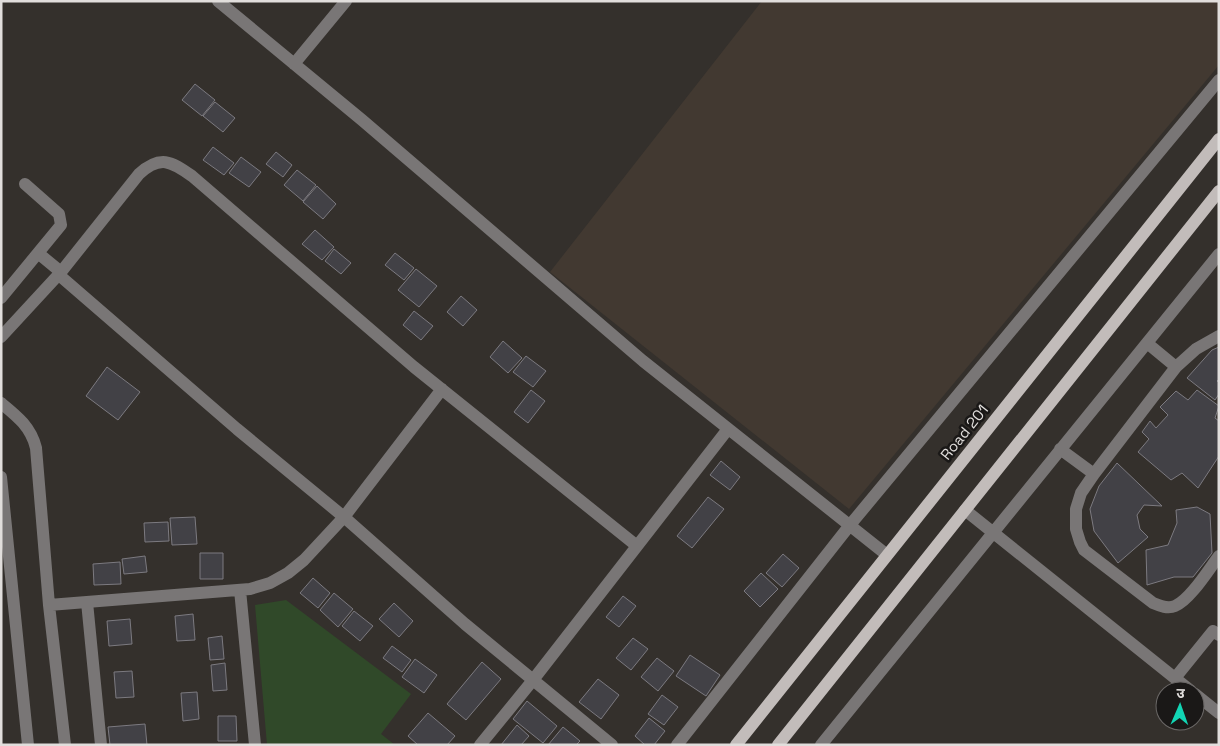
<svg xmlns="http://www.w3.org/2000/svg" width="1220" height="746" font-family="'Space Grotesk','Noto Sans Devanagari',sans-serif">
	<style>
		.built { fill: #423931 }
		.green { fill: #304929 }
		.building { fill: #424146; stroke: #7c7a80 }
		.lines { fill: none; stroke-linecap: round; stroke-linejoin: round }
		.minor { stroke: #797676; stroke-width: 12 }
		.major { stroke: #c2bcba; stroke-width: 12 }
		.labels { text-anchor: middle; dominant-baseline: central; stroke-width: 5; stroke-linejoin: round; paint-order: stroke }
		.street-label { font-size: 15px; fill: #e1dedc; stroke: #1a1817 }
	</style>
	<rect width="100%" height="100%" fill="#34302c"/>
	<path class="built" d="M762 1H1219V65L849 509 550 272Z"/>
	<path class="green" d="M286 600 411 694 381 734 395 745H267L255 605Z"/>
	<path class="building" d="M195 84 215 100 202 116 182 100Z
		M215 102 235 118 223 132 203 116Z
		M213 147 234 163 224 175 203 160Z
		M276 152 292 165 283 177 266 164Z
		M241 157 261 172 249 187 229 173Z
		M297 170 316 185 303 201 284 185Z
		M317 186 336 204 323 219 303 202Z
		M315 230 334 247 322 260 302 244Z
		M334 249 351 263 341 274 325 261Z
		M395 253 414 268 404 280 385 265Z
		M416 269 437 286 419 307 398 290Z
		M461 296 477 310 463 326 447 312Z
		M414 311 433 326 421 340 403 325Z
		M503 341 522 358 508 373 490 357Z
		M1219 347V379L1217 381 1219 383V394L1215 400 1187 378 1212 350Z
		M526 356 546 371 533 387 513 372Z
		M107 367 140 392 118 420 86 396Z
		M531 390 545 401 528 423 514 412Z
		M1197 390 1219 406 1215 418 1219 421V456L1198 488 1182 473 1171 480 1138 452 1149 439 1142 432 1150 421 1156 428 1168 415 1160 407 1176 391 1188 400Z
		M721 461 740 477 730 490 710 475Z
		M1117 463 1162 506 1144 505 1137 515 1140 529 1148 537 1118 563 1094 531 1090 509 1099 486Z
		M708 497 724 509 692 548 677 536Z
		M1197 507 1210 514 1212 553 1193 577H1174L1147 585 1146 550 1168 545 1177 523 1176 510Z
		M195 517 197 544 172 545 170 518Z
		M168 522 169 541 145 542 144 523Z
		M200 553H223V579H200Z
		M783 554 799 568 782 587 766 573Z
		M145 556 147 572 124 574 122 559Z
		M120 562 121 584 94 585 93 564Z
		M761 573 778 589 760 607 744 591Z
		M313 578 330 593 318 608 300 593Z
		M334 593 353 609 338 627 320 610Z
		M623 596 636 606 619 627 606 617Z
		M394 603 413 621 399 637 379 619Z
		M354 611 373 626 360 641 342 626Z
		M193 614 195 640 177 641 175 616Z
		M130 619 132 644 109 646 107 621Z
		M222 636 224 659 210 660 208 638Z
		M633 638 648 649 631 670 616 658Z
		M392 646 411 660 402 672 383 658Z
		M690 655 720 675 706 696 676 676Z
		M657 658 674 671 658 691 641 677Z
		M415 659 437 675 424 693 402 677Z
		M482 662 501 679 466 720 447 704Z
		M225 663 227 690 213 691 211 665Z
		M132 671 134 697 116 698 114 672Z
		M598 679 619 695 601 719 579 702Z
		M197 692 199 719 183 721 181 693Z
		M662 695 678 707 664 725 648 714Z
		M527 701 557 726 543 743 513 719Z
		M428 713 455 736 447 745H418L408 736Z
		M218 716H236L237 741H218Z
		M649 718 665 731 654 745H645L635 736Z
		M145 724 147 745H110L108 727Z
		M517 725 529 736 521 745H501Z
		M563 727 580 741 576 745H548Z"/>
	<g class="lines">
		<path class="minor" d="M218 1 362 120 643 361 887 555
			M294 64 346 1
			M38 253 61 272
			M59 275 237 429 344 517 465 624 612 745
			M1 298 61 225 59 214 25 184
			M1 337 61 272 139 174C160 155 171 161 192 176L414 367 637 546
			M1147 343 1176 367 1196 349 1219 336
			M1 403C17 416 31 427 36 448L49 605 65 745
			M1060 449 1094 474 1081 493 1076 509V529L1080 542 1084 550 1153 603C1160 606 1168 609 1175 606 1190 600 1209 569 1219 556
			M1094 474 1176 367
			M1 477 28 745
			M965 510 1191 691
			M240 590 255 745
			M87 602 101 745
			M49 605 250 589 270 583 288 573 304 560 344 517 442 389
			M1175 678 1213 631 1219 635
			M1195 694 1219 713
			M480 745 533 680 728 429
			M677 745 850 525 1219 80
			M821 745 1219 254"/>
		<path class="major" d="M736 745 1219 139
			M778 745 1219 191"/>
	</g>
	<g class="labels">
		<g class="street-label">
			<text transform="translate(964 432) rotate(-51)">Road 201</text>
		</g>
	</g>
	<rect width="1220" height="746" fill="none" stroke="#e1dedc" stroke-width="5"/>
	<g transform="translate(1180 706) rotate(2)"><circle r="24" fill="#1a1817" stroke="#6a6766"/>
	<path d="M0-4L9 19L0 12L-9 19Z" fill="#12d5b4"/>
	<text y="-8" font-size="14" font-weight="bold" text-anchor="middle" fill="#e1dedc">उ</text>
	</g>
</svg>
